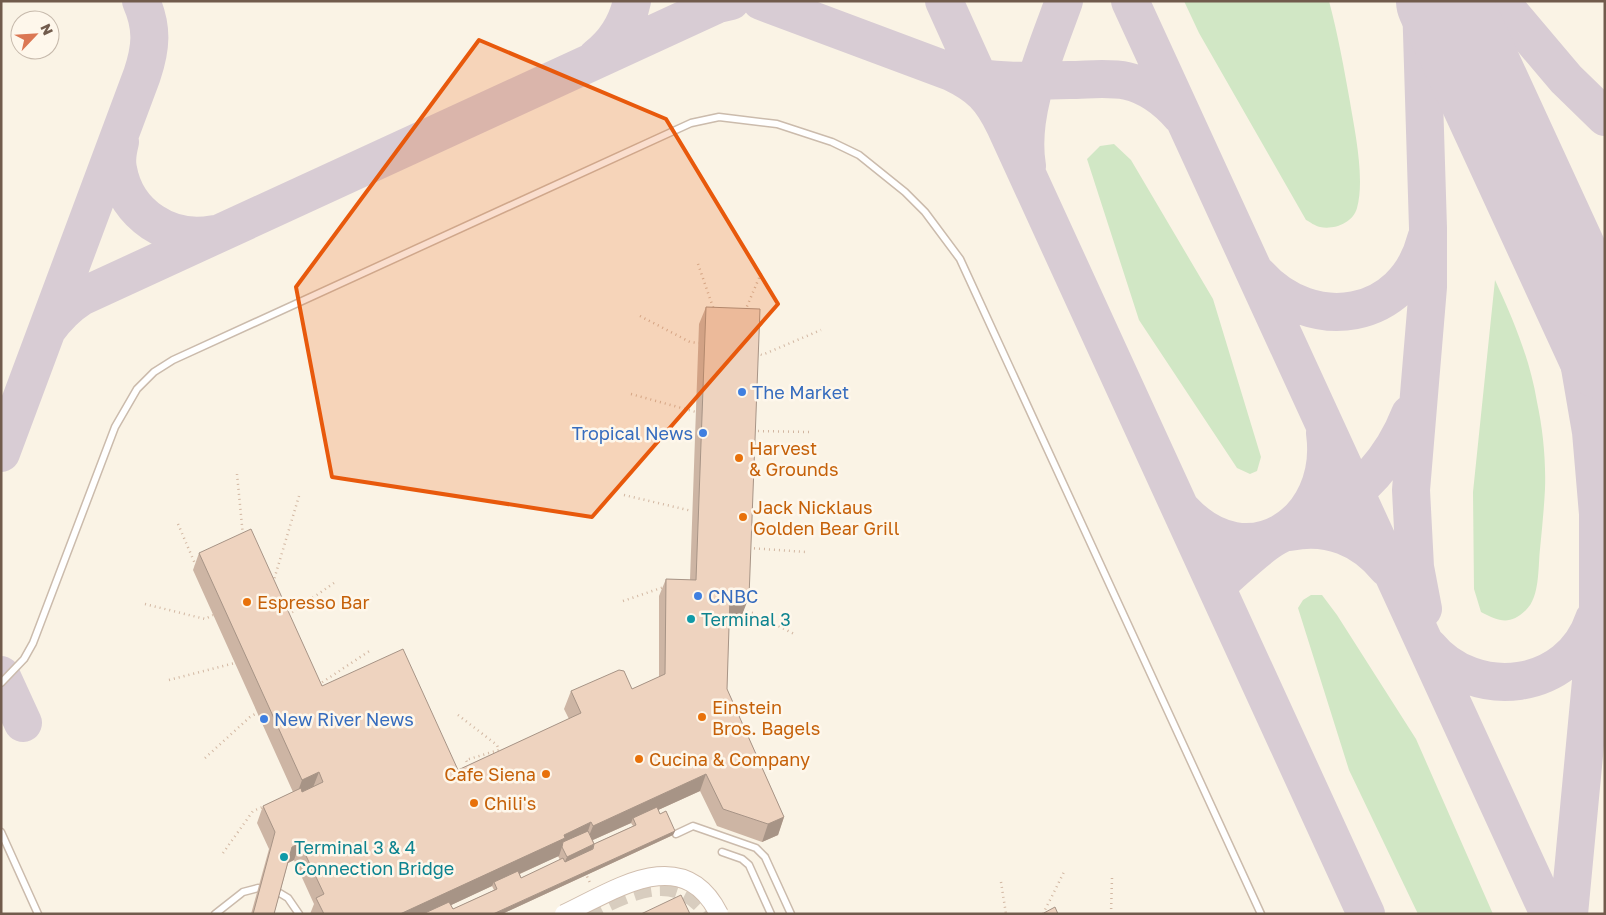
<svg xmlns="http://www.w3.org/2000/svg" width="1606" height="915" font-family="'Golos Text',sans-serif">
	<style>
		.green { fill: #d1e7c5 }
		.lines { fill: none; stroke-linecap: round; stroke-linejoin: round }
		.taxiway { stroke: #d8ccd4; stroke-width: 38 }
		.runway { stroke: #d8ccd4; stroke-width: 94 }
		.secondary-tunnel { stroke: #d8cdbf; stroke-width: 18; stroke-dasharray: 18 9; stroke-linecap: butt }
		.lane-casing { stroke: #cbbbac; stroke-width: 9 }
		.path { stroke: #d2b7a2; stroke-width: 2.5; stroke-dasharray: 1 4; stroke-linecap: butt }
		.lane { stroke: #fff; stroke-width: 6 }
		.secondary-bridge-casing { stroke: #d0bdad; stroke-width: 20; stroke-linecap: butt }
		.path-bridge { stroke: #d2b7a2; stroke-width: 2.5; stroke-dasharray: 1 4; stroke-linecap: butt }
		.secondary-bridge { stroke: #fff; stroke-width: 18 }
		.wall { fill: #cdb5a4; fill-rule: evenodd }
		.shaded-wall { fill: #a79486 }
		.building { fill: #eed3bf; stroke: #a79486 }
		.marked { fill: #e8590c; fill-opacity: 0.2; stroke: #e8590c; stroke-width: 4; stroke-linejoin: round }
		.shop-dot { fill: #3f7fe0; stroke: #fef7eb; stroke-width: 2 }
		.food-dot { fill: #e8710a; stroke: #fef7eb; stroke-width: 2 }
		.culture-dot { fill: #0f9aa8; stroke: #fef7eb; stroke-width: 2 }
		.labels { text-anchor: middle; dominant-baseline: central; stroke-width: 5; stroke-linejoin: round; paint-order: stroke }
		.shop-label { font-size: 18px; fill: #366cbe; stroke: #fef7eb; text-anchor: start }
		.food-label { font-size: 18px; fill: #c56008; stroke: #fef7eb; text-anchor: start }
		.culture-label { font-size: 18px; fill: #0d838f; stroke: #fef7eb; text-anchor: start }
	</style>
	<rect width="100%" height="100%" fill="#faf3e5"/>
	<path class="green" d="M1184 1H1329C1338 35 1344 68 1350 102 1355 132 1365 179 1357 208 1353 223 1334 230 1320 227 1315 226 1310 222 1306 220L1199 33Z
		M1114 144 1131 160 1213 299 1261 457 1257 471 1250 474 1237 468 1139 320 1087 159 1100 146Z
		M1495 280C1513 319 1530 359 1537 402 1543 430 1546 460 1545 489 1544 509 1542 529 1540 549 1538 567 1540 597 1526 610 1510 626 1498 621 1481 612L1474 589 1473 492Z
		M1311 595H1322L1337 615 1416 739 1493 914H1418L1349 770 1298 608 1303 600Z"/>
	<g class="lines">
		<path class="taxiway" d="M761 1 951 72C980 86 991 97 1005 126L1366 914
			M944 1 977 74 988 94
			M1130 1 1549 914
			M1421 1 1428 228V287L1411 490 1415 567 1423 609
			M1500 1 1566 79 1605 117
			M597 57C615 43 627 24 632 1
			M958 74C995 83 1032 81 1069 80 1088 80 1108 77 1127 81 1149 86 1167 100 1181 116
			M120 142C118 150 116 160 118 169 126 215 170 243 214 234
			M1518 164 1555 269 1578 356 1591 432 1598 514V607L1569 914
			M1027 166C1018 112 1046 52 1064 1
			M1258 275C1312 335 1405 321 1426 239
			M47 330C57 316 67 306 81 297L718 4 731 1
			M1 453 142 75C151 48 153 28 141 1
			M1182 510C1248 582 1337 522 1325 433
			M1290 532C1328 524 1363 538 1387 568
			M1216 586C1234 571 1253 551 1272 539 1286 530 1303 525 1317 517 1360 496 1393 458 1410 414
			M1428 646C1475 703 1570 691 1594 619
			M1 675 23 723"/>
		<path class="runway" d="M1443 1 1605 353"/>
		<path class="secondary-tunnel" d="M584 914C627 894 673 865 709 914"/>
		<g class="lane-casing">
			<path id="lane" d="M1 683 24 659 33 643 115 427 137 389 154 372 173 360 691 123 719 117 777 124 832 142 859 155 905 192 925 212 960 259 1261 914
				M1 832 38 914
				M676 834 693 826 756 848 765 857 791 914
				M722 852 742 859 749 865 771 914
				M278 892 288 898 299 914
				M215 914 243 892 258 888"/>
		</g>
		<path class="path" d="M698 264 714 310
			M745 311 762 271
			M640 316 690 342 699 343
			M756 353 762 355 821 330
			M631 394 696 412
			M753 431 810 432
			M237 474 243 536
			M624 495 692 511
			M178 524 196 566
			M749 548 806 552
			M273 583 299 496
			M623 601 664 587
			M145 604 205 619 213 615
			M742 611 753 613 794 634
			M288 615 334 583
			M169 680 235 663
			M318 685 371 650
			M458 715 497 745 499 750 466 760 469 767
			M205 758 250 717 257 713
			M223 853 253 811 265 806
			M1001 882 1006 914
			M1043 914 1065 870
			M1111 914 1112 878"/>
		<use href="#lane" class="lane"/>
		<g class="secondary-bridge-casing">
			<path id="secondary-bridge" d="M564 914C615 890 683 842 719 914"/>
		</g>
		<path class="path-bridge" d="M585 872 591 885"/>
		<use href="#secondary-bridge" class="secondary-bridge"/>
	</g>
	<path class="wall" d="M706 307 742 615 729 614 727 689 784 817 778 835 762 842 717 826 700 791 658 810 660 814 675 831 673 835 502 914H310L314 904 294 860 288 863 274 914H251L269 849 257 823 263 806 293 792 193 570 199 553 322 686 458 770 569 719 564 709 571 691 632 689 659 677V596L666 579 690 580 699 324ZM631 823 633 826 594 844 593 840ZM558 856 560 860 521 878 520 874ZM492 886 494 890 453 909 451 905Z"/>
	<path class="shaded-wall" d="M730 596 749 597 742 615 724 614Z
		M319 772 312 790 296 797 302 780Z
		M706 774 700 791 634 821 633 818 631 823 586 843 593 826Z
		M784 817 778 835 762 842 768 824Z
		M591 822 585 840 562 847 559 856 495 885 494 882 492 886 432 914 425 913V914H400Z
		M675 831 673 835 502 914H493Z
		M300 843 294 860 286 864 292 847Z
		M594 844 591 853 563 866 567 857Z"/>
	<path class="building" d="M706 307 760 309 749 597 730 596 727 689 784 817 768 824 723 809 706 774 593 826 591 822 564 835 565 838 400 914H324L316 898 324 894 300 843 292 847 274 914H253L275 832 263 806 301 788 302 792 323 782 319 772 302 780 199 553 251 529 322 686 403 649 458 770 581 713 571 691 619 670 624 671 632 689 665 674 666 579 696 580Z
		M657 807 660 814 666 811 675 831 493 914H425V913L449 902 453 909 497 889 494 882 518 871 521 878 563 858 565 862 593 849 594 844 636 825 633 818Z
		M588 831 594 844 567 857 562 847 563 842Z
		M681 895 690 914H641Z
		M1055 907 1058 914H1042Z"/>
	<path class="marked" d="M479 40 666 119 778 304 592 517 332 477 296 287Z"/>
	<g class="shop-dot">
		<circle cx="742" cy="392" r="5"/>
		<circle cx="703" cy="433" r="5"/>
		<circle cx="698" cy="596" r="5"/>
		<circle cx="264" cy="719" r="5"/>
	</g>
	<g class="food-dot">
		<circle cx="739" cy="458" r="5"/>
		<circle cx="743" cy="517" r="5"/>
		<circle cx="247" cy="602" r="5"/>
		<circle cx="702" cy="717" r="5"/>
		<circle cx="639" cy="759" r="5"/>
		<circle cx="546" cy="774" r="5"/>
		<circle cx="474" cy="803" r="5"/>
	</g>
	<g class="culture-dot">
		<circle cx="691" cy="619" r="5"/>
		<circle cx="284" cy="857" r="5"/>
	</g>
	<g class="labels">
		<g class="shop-label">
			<text x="752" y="392">The Market</text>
			<text x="693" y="433" text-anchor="end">Tropical News</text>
			<text x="708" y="596">CNBC</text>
			<text x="274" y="719">New River News</text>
		</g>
		<g class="food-label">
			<text x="749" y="448">Harvest<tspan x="749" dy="21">&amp; Grounds</tspan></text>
			<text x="753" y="507">Jack Nicklaus<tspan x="753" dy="21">Golden Bear Grill</tspan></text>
			<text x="257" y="602">Espresso Bar</text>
			<text x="712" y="707">Einstein<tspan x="712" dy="21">Bros. Bagels</tspan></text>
			<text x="649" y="759">Cucina &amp; Company</text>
			<text x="536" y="774" text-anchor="end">Cafe Siena</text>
			<text x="484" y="803">Chili's</text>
		</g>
		<g class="culture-label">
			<text x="701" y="619">Terminal 3</text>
			<text x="294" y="847">Terminal 3 &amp; 4<tspan x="294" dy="21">Connection Bridge</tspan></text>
		</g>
	</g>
	<rect width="1606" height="915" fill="none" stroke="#715b4c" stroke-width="5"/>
	<g transform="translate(35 35) rotate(65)"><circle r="24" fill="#fef7eb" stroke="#c6b9ab"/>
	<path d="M0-4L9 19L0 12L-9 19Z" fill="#db7753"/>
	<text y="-8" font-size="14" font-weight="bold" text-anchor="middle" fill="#715b4c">N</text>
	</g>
</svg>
